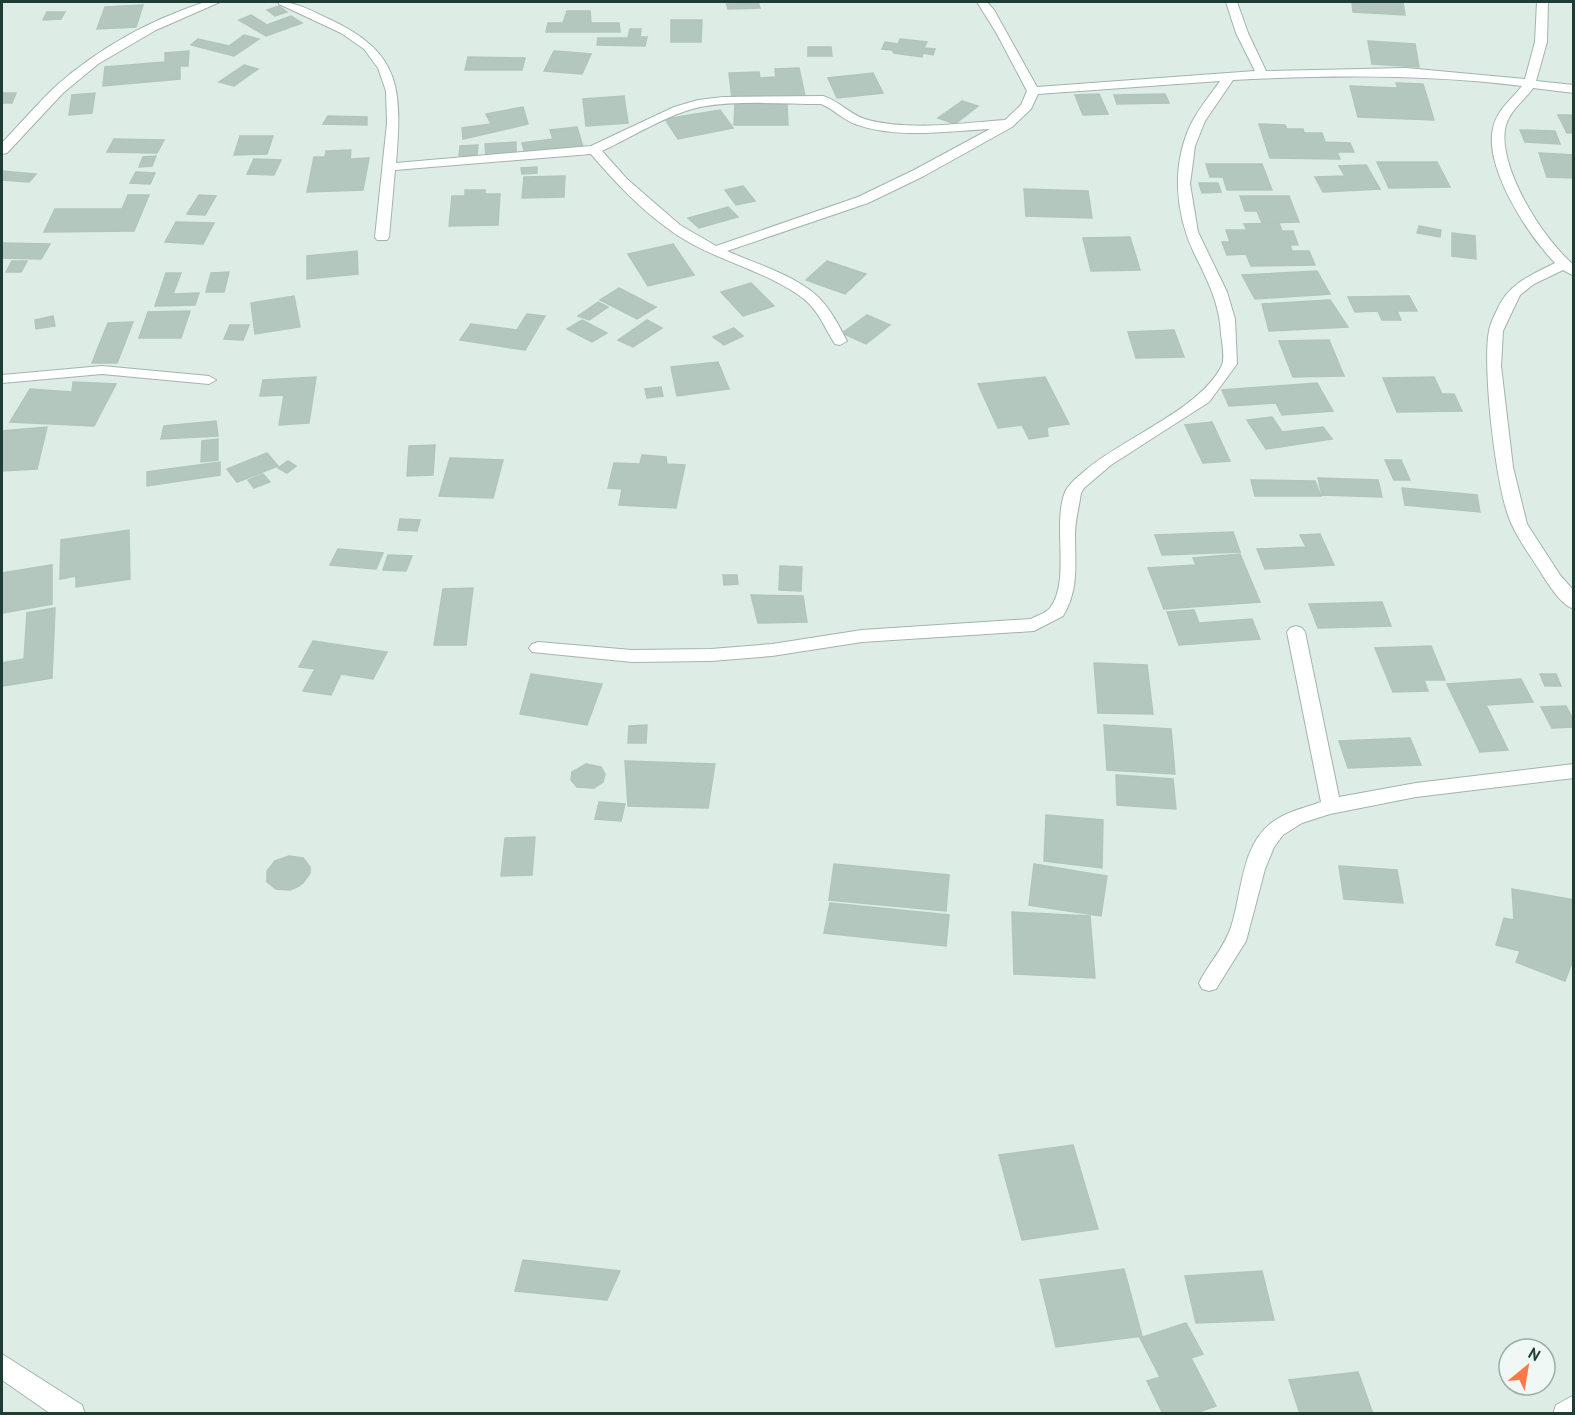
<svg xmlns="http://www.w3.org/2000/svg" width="1575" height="1415" font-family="'PT Sans',sans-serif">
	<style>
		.building { fill: #b4c7bf; stroke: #b0c6bd; stroke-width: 1.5 }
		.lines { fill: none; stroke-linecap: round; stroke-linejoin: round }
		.minor-casing { stroke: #a1b4ad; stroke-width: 2 }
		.minor { fill: #fff; fill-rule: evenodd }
	</style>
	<rect width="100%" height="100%" fill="#deece6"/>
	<path class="building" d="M726 2H758L760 8 728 9Z
		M1352 2H1403L1405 15 1353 12Z
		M143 5 136 27 97 29 105 7Z
		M279 6 287 12 275 16 267 10Z
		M567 11H590L591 23H619L620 32H546L548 23H563Z
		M47 12H65L61 19 43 20Z
		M251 15 267 25 291 16 302 23 266 36 239 20Z
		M671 20H702L701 42H671Z
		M630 29H641L640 37H647L645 46 597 45 598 38H628Z
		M244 35 259 39 234 56 191 45 198 39 229 46Z
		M900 39 927 42 924 48 935 49 933 55 923 53 922 57 894 53 892 50 882 49 885 42 898 44Z
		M1368 41 1415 44 1419 67 1372 64Z
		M808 47H831L832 56H808Z
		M189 51 188 66H180V79L103 86 105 67 165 62V53Z
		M554 51 591 54 582 74 544 71Z
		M468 57 525 58 522 70H465Z
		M244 65 258 69 234 86 219 82Z
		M799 68 805 96 732 99 729 73 759 72 760 78 776 77 775 69Z
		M873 73 883 93 837 98 828 78Z
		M1396 83 1423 84 1434 120 1358 117 1350 86 1398 88Z
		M2 93H16L12 103H2Z
		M95 93 92 113 69 115 72 95Z
		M1099 94 1108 114 1083 115 1075 95Z
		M1165 94 1169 103 1117 104 1114 95Z
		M624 96 628 123 586 126 583 99Z
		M962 101 978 106 955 124 938 118Z
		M735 104H787L788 125H734Z
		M523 107 528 124 463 139 462 128 491 124 486 114Z
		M720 110 733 128 678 139 665 119Z
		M1558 115H1574V133H1567Z
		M328 116 367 117V125L323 124Z
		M1259 124 1285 125 1287 129H1303L1304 133H1322L1325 142 1350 143 1354 152H1337L1340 159 1270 158Z
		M577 127 583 147 525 154 522 143 553 139 550 130Z
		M1520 130 1555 131 1560 144 1525 142Z
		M240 136H273L267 154 234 155Z
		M114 139 164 140 157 153 107 152Z
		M516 142V155L486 157 485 144Z
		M478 145 477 155 459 156 460 146Z
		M351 150 350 159 369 158 363 190 307 192 314 157H325L326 151Z
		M1539 153 1574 155V178L1547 177Z
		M156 156 152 166 139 167 143 157Z
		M254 159 281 160 274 175 247 174Z
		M1377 162H1437L1450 187 1389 188Z
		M1206 164H1262L1272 190H1227L1223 177H1210Z
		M1366 165 1380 189 1323 192 1315 177 1345 176 1339 166Z
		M537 167V173L522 174 521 168Z
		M2 171 36 174 29 182 2 180Z
		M136 172 155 173 150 184 130 183Z
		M565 176 564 197 522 198 524 177Z
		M1199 183H1218L1221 192 1202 193Z
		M743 186 755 201 736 205 725 190Z
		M1024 189 1088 191 1092 218 1026 216Z
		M465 190H485V194H500L498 225 449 226 452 196H465Z
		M128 195H149L134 231 44 232 55 209H122Z
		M199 195 216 196 205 215 187 214Z
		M1240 196H1289L1299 222 1262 223 1257 211H1245Z
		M728 207 738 217 699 228 688 218Z
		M176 222 214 223 203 244 165 242Z
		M1279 223 1282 231H1293L1298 245H1290L1292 251H1309L1315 265 1251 266 1246 254 1227 255 1222 242H1230L1226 230H1247L1244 224Z
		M1419 226 1441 230 1440 237 1417 233Z
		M1452 233 1475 236 1476 259 1452 256Z
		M1130 237 1140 270 1091 271 1083 238Z
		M2 243 50 244 41 259 2 258Z
		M673 244 694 275 648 286 628 254Z
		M357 251 358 274 307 279V256Z
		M12 261H27L21 272H6Z
		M827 261 866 274 845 294 806 280Z
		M1317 271 1330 294 1255 299 1242 275Z
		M229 272 224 292H206L211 273Z
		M166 273H181L173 294 199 293 195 305 155 306Z
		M751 283 774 306 743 316 721 292Z
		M619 288 656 307 637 319 600 300Z
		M294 296 300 327 255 334 251 303Z
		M1409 296 1417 311H1397L1401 320H1382L1378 311 1355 312 1348 297Z
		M1330 300 1348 327 1269 331 1262 304Z
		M598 302 608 307 589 320 578 316Z
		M190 311 181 338H139L148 312Z
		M527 314 545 316 525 350 460 340 471 324 517 330Z
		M867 315 890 325 866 344 842 333Z
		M53 316 55 326 36 329 35 320Z
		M582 320 607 333 592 342 567 329Z
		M647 320 662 328 633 347 618 340Z
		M133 322 117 363H92L108 323Z
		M230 325H249L243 340 224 339Z
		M734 328 743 336 724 345 713 337Z
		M1174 330 1184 357 1136 358 1128 332Z
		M1329 340 1344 376 1293 377 1279 341Z
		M718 362 729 389 677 396 671 367Z
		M316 377 309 423 279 425 284 395 260 396 263 380Z
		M1045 377 1069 424 1047 427 1048 436 1029 439 1022 425 998 428 978 384Z
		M1434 377 1442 394H1454L1462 411 1397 412 1383 378Z
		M73 382 116 384 94 426 10 422 30 389 72 392Z
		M1317 383 1333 411 1282 415 1276 403 1229 406 1222 390Z
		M661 387 663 396 647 398 645 389Z
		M1272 417 1282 432 1323 427 1332 439 1266 449 1247 420Z
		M216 421 218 436 161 439 164 426Z
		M1212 422 1230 461 1203 463 1185 425Z
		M47 427 37 469 2 471V431Z
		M218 439V460L201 462 202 441Z
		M435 445 433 475 407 476 409 446Z
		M267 453 278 466 237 482 227 469Z
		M642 455 666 457 667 464 685 465 676 508 619 505 622 489 608 488 614 463 640 464Z
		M450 458 503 460 493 498 439 496Z
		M1385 460H1401L1410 480H1394Z
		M288 461 296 466 287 473 278 468Z
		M220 462V475L147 486V472Z
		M263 474 270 482 254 488 248 480Z
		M1318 478 1378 480 1382 497 1322 495Z
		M1251 480 1315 481 1321 496H1255Z
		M1402 488 1477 495 1480 512 1405 505Z
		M400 519 420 520 417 531 398 530Z
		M129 530 130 579 76 587V576L60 579 61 540Z
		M1233 532 1240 552 1162 555 1155 535Z
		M1320 534 1334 565 1265 569 1257 549 1306 547 1300 535Z
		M338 549 383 553 376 569 330 565Z
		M1240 554 1260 602 1164 609 1148 568 1196 565 1193 558Z
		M388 555 412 556 406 571 383 570Z
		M52 565V604L2 613V573Z
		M780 566 802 567 801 591 779 590Z
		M723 575H737L738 584 724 585Z
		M473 588 466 645H434L443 589Z
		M751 595 803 596 807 622 758 623Z
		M1382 602 1391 626 1318 628 1309 604Z
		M55 608 52 678 2 686V663L24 659 27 613Z
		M1194 610 1199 623 1252 619 1260 639 1179 645 1167 612Z
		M313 641 387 652 373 679 341 674 331 695 303 691 315 669 299 667Z
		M1431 646 1445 680H1424L1428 691 1393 692 1375 648Z
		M1094 663 1147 665 1153 714 1098 713Z
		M531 674 602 684 587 725 520 714Z
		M1540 674H1556L1561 686H1545Z
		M1521 679 1533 702 1486 705 1508 750 1480 752 1447 684Z
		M1566 706 1574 721V727L1552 728 1541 707Z
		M647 725 646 743H628L629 726Z
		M1104 725 1171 729 1175 774 1107 770Z
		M1410 738 1421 765 1348 768 1339 741Z
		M625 761 715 764 708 808 628 806Z
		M586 764 601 767 605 774 603 782 594 788 577 787 571 780 572 772Z
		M1116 775 1173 779 1176 809 1117 805Z
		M599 802 625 804 621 821 595 819Z
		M1046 815 1103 820 1102 868 1044 861Z
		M535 837 532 875 501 876 505 838Z
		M289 856 303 858 310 867V873L303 883 297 887 290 890 276 889 267 882V871L275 861Z
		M834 864 949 875 946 911 829 900Z
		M1034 864 1107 876 1101 916 1029 905Z
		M1339 866 1397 870 1403 903 1344 899Z
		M1512 889 1574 900V957L1565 981 1516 962 1520 951 1496 945 1504 918 1514 920Z
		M830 903 949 915 946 946 824 933Z
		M1012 912 1090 916 1095 978 1014 974Z
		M1073 1145 1098 1229 1022 1240 999 1155Z
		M523 1260 620 1271 607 1300 515 1291Z
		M1124 1269 1142 1336 1056 1347 1040 1280Z
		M1262 1271 1274 1320 1196 1323 1185 1276Z
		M1186 1323 1203 1354 1191 1358 1216 1406 1193 1414H1163L1147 1381 1160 1377 1140 1338Z
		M1358 1372 1373 1414H1300L1289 1380Z"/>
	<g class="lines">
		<g class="minor-casing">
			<path id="minor" d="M205 2H220L156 30 98 64 63 93 7 153 2 154V143C20 124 37 104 56 86 99 48 150 20 205 2Z
				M278 2C297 2 312 11 329 19 402 53 402 89 396 163L591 146 674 107 698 100 723 97 823 96C840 101 851 116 868 120 912 131 961 123 1005 120L1021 105 1027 91 997 34 977 2H987L994 10 1037 87 1255 71 1236 33 1226 2H1237L1248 33 1266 71 1406 68 1525 79 1535 42 1537 2H1548L1547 42 1536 81 1574 85V93L1533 88C1524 101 1511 109 1506 125 1495 164 1544 241 1574 265V276L1563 270 1534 284 1520 295 1503 331 1501 366 1513 467 1527 524 1560 575 1574 591V609C1561 605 1550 586 1543 576 1533 559 1520 543 1512 525 1496 494 1482 366 1489 331 1490 325 1494 316 1497 310 1508 284 1531 275 1555 263 1528 235 1484 168 1493 128 1497 110 1511 100 1522 86 1425 74 1329 75 1233 80L1205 121 1195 146 1190 184 1198 232 1227 292 1235 319 1237 364 1209 402 1111 465 1084 488 1081 493C1079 507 1075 521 1075 535 1075 564 1079 590 1063 616L1034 631 862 642 772 656 711 661 632 662 532 652 529 648 532 644 538 642 632 650 711 649 772 644 862 630 1031 619C1036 616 1046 613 1050 608 1071 581 1052 525 1065 492 1070 482 1079 476 1087 469 1124 438 1202 408 1222 365 1225 357 1222 342 1221 334 1220 304 1207 279 1194 253 1175 212 1171 164 1192 122 1200 107 1211 94 1220 81L1038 94 1031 109 1012 127 924 176 868 203 727 251C756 264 792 274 816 295 830 308 838 324 847 341L840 345 835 344C825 329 819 311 804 299 765 269 710 260 670 230 640 209 615 182 591 154L395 170 389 237 387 240H377L375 237 387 123 386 91 378 68 364 49 341 33 279 4ZM821 104C834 109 844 121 858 125 899 139 948 131 990 129L914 170 858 197 716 246 680 225 627 179 602 151C632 137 668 114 700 107 739 100 782 104 821 104Z
				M102 366 209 376 216 380 209 384 102 374 2 383V375Z
				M1296 626 1302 628 1305 632 1339 797 1416 783 1574 764V778L1416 797 1330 814 1302 823 1283 835 1274 847 1265 869 1246 941 1216 989 1209 991 1202 989 1199 983C1209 963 1224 948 1231 927 1242 894 1241 847 1270 824 1285 812 1304 808 1321 802L1287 632 1290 628Z
				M2 1354 82 1405 85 1414H51L2 1380Z
				M1574 1395V1414H1553L1556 1405Z"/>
		</g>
		<use href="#minor" class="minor"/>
	</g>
	<rect width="1575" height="1415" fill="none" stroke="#1e3e35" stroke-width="6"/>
	<g transform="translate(1527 1367) rotate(30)"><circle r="28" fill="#eff8f4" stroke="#9baea8" stroke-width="1.5"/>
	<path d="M0-4.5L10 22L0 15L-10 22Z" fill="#ff7849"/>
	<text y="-9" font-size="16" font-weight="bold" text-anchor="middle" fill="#1e3e35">N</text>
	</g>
</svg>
